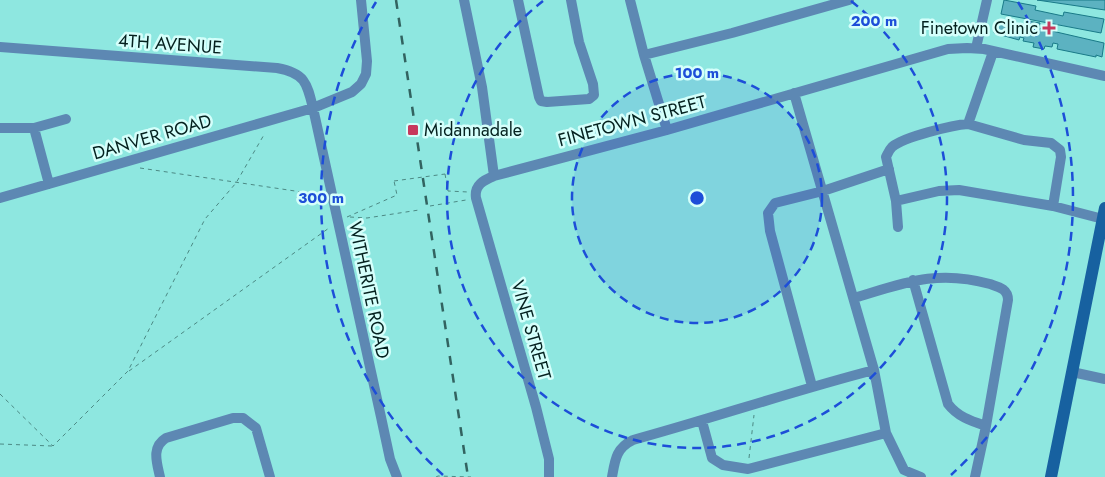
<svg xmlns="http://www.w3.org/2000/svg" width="1105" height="477" font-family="Jost,sans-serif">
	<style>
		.building { fill: #5cb2c1; stroke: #197a88 }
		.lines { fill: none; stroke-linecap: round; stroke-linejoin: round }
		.path { stroke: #4c8984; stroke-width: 1; stroke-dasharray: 4 4; stroke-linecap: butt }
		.street { stroke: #5d88b3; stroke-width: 10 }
		.secondary { stroke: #1761a0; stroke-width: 12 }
		.rail { stroke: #326360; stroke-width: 2.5; stroke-dasharray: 9 9; stroke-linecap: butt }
		.path-bridge { stroke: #4c8984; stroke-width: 1; stroke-dasharray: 4 4; stroke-linecap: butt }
		.ring { fill: none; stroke: #1d4ed8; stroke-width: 2.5; stroke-dasharray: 9 6 }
		.poi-dot { fill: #c7385d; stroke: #d5fffb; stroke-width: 2 }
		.labels { text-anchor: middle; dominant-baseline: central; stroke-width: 5; stroke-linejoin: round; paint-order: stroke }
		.poi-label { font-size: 18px; fill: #04211f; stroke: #d5fffb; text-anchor: end }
		.street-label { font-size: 18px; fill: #04211f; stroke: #d5fffb }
		.centre { fill: #1d4ed8; stroke: #d5fffb; stroke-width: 2.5 }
		.ring-label { font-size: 15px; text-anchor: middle; font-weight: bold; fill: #1d4ed8; stroke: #d5fffb; stroke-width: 5; stroke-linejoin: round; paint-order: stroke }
	</style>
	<rect width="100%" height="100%" fill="#8ee7e0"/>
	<path class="building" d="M1004 0 1036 6 1035 10 1063 16 1064 12 1104 19 1101 33 1001 14Z
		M1037 0H1105V10Z
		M996 21 1025 26V22L1027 23V21L1040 23 1039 28 1104 43 1102 57 1096 55V57L1057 49 1058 44 1053 43 1052 47 1045 46 1044 49 1033 47 1034 43 1023 41 1024 38 1020 37 1019 40 994 33Z"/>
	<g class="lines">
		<path class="path" d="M140 168 322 195
			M445 174 448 191 468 192
			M430 206 466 200
			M347 217 397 195 394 181
			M350 217 367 218 419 210
			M129 371 329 228
			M0 394 53 446 128 371 205 219 236 183 265 133
			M0 444 52 446
			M749 458 754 415
			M436 477 438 476 471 477"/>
		<path class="street" d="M464 0 482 87 494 176
			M518 0 539 97 541 101 547 102 589 99 594 95 593 84 579 42 571 0
			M630 0 644 55 667 130
			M0 47 277 68C305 73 307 83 313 108L381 417 390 459 397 477
			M976 48 987 0
			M993 52 968 124C953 125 903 137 892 147 889 150 888 153 886 157L896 201 939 191 959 190 1053 206 1103 219
			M644 55 732 33 849 0
			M794 93 874 370 886 433 904 470 921 477
			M968 124 1024 140 1051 143 1060 150 1061 157 1053 206
			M0 128H34L66 119
			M34 128 49 184
			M0 198 313 108 352 92 361 84 366 74 367 61 361 0
			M896 201 898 227
			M913 280 948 404C958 417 971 421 986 426
			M854 298C904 283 937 269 990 284 999 287 1008 289 1008 300L986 426 975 477
			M1072 372 1105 379
			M812 386 770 231 768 213 775 203 823 191 889 169
			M702 421 712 458 723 465 748 469 886 433
			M160 477C157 463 151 447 166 438L233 418H243L256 428 270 477
			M549 477V459L536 407 476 198C474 185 484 180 494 176L667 130 948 49 967 48 984 49 1105 76
			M612 477C615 460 616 448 633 440 713 418 793 391 874 370"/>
		<path class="secondary" d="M1051 477 1105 208"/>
		<path class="rail" d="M396 0 468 477"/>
		<path class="path-bridge" d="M394 181 445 174"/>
	</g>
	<circle cx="697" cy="198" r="125" fill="#1d4ed8" fill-opacity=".12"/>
	<g class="ring">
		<circle cx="697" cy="198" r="125"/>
		<path d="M851 1A250 250 0 1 1 543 1"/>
		<path d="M443 475A376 376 0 0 1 376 2M1018 2A376 376 0 0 1 951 475"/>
	</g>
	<g class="poi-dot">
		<path d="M1046.5 20.5h5v5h5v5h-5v5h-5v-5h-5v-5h5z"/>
		<rect x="407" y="124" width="12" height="12" rx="2.5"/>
	</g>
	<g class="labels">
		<g class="poi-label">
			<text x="1038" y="28">Finetown Clinic</text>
			<text x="424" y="130" text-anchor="start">Midannadale</text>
		</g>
		<g class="street-label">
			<text transform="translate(170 44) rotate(4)">4TH AVENUE</text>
			<text transform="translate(632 121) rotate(-15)">FINETOWN STREET</text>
			<text transform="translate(152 137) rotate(-16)">DANVER ROAD</text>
			<text transform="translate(369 290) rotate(78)">WITHERITE ROAD</text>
			<text transform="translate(531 330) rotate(74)">VINE STREET</text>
		</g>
	</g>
	<circle cx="697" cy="198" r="8" class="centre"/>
	<g class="ring-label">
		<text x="874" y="26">200 m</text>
		<text x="697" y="78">100 m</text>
		<text x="321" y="203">300 m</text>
	</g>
</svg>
